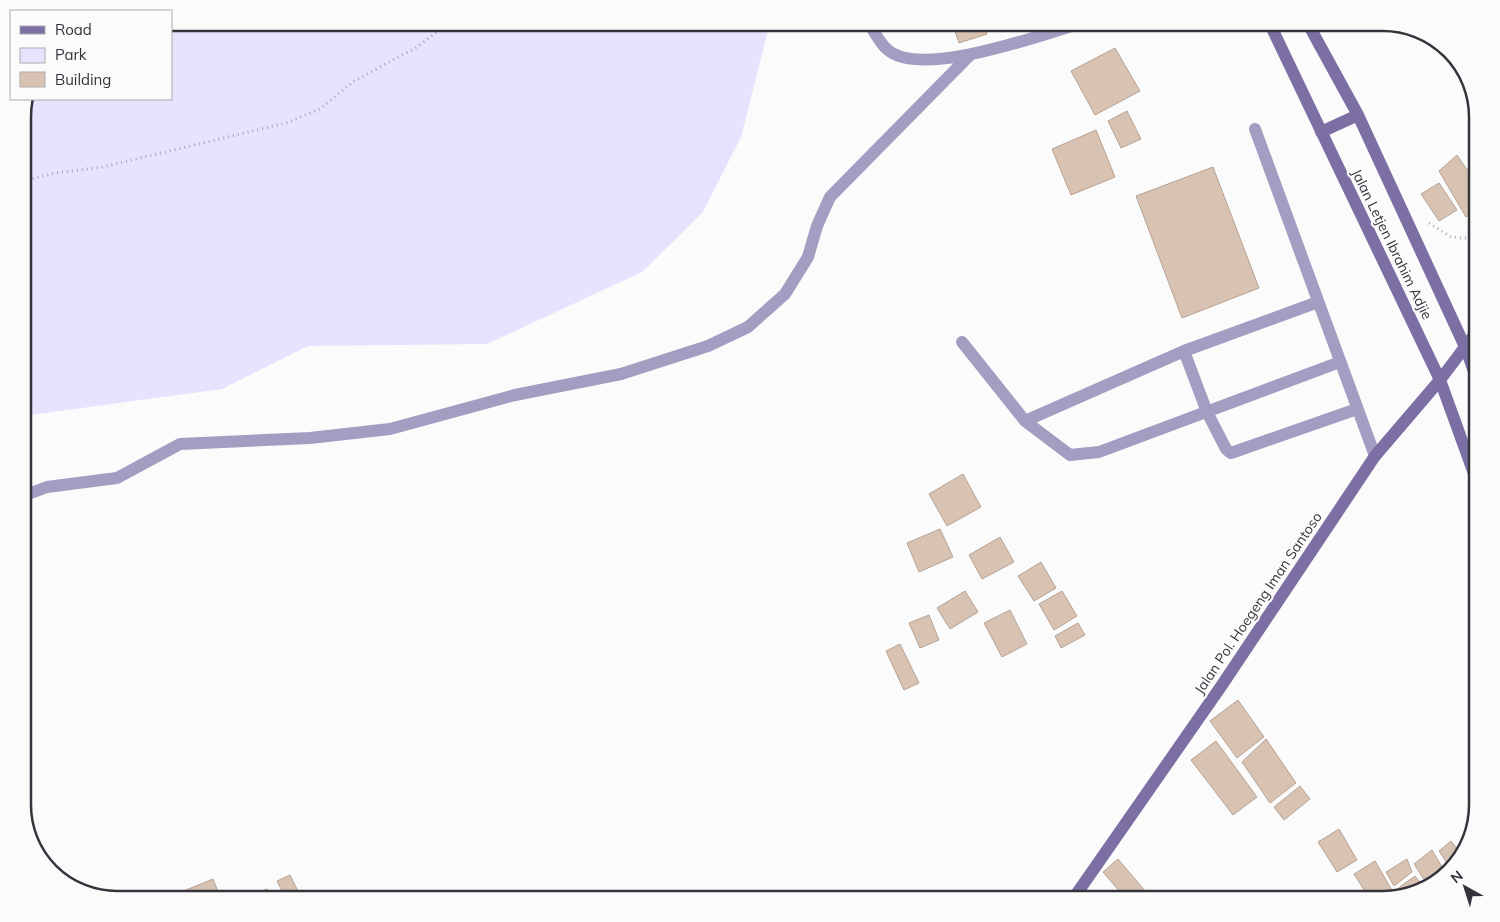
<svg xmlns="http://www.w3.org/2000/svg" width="1500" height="922" font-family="Mulish,sans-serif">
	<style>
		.green { fill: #e7e2fe }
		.building { fill: #d8c3b3; stroke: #b7a293 }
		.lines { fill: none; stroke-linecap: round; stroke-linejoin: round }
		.path { stroke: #a8a7ab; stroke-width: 3; stroke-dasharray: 1 4; stroke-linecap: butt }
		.lane { stroke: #a49dc1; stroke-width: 12 }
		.secondary { stroke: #7b6fa3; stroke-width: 12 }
		.labels { text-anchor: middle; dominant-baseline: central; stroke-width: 4.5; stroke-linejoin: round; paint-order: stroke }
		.street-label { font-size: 14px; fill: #35333c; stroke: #fbfbfb }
		.rim { fill: none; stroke: #35333c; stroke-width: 2.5 }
	</style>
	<rect width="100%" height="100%" fill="#fbfbfb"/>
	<path class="green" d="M171 23V22L770 23 741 137 703 212 642 272 487 344 308 346 222 389 23 416V111L28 99H171Z"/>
	<path class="building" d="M952 22H983L987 34 959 43Z
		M1115 48 1140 91 1095 115 1071 71Z
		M1127 111 1141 139 1121 148 1108 121Z
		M1096 130 1115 177 1071 195 1052 149Z
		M1457 155 1477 184V210L1466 217 1439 171Z
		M1213 167 1259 288 1182 318 1136 196Z
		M1439 183 1457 210 1439 221 1421 194Z
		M963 474 981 507 947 526 929 494Z
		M940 529 953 557 919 572 907 543Z
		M1000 537 1014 562 982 579 969 555Z
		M1041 562 1056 588 1034 601 1018 576Z
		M965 591 978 612 950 629 937 608Z
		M1062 591 1077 616 1054 630 1039 604Z
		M1010 610 1027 644 1002 657 984 623Z
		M929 615 939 640 920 648 909 623Z
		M1078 623 1085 635 1061 648 1055 636Z
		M900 644 919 683 904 690 886 651Z
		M1238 700 1264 737 1237 758 1210 721Z
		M1266 739 1296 783 1270 803 1242 762Z
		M1216 741 1257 797 1233 815 1191 760Z
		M1300 786 1310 799 1284 820 1274 807Z
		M1339 829 1357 860 1337 872 1318 842Z
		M1451 841 1461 854 1447 863 1439 851Z
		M1432 850 1442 867 1425 881 1414 864Z
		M1118 859 1152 899H1126L1103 872Z
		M1407 859 1412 872 1394 886 1386 872Z
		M1375 861 1393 892 1381 899H1370L1354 874Z
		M290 875 302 899H286L277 881Z
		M1415 876 1424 888 1401 895 1397 889Z
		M213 879 221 899H190L186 890Z
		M267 889 272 899H258L256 894Z"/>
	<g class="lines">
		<path class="path" d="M23 181 55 173 103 167 286 123 320 109 354 81 417 47 450 22
			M1429 223 1451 237 1477 239"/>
		<path class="lane" d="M868 22C874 31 880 44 888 50 922 79 1044 34 1084 22
			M1255 129 1375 456
			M962 342 1025 421 1070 455 1099 452 1340 362
			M1184 351 1207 412 1226 449 1231 453 1357 409
			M1025 421 1184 351 1318 302
			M23 496 47 487 117 478 180 444 310 438 390 429 515 395 621 374 708 346 748 327 785 294 808 257 817 226 830 197 969 56"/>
		<path class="secondary" d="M1269 22 1440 380 1477 482
			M1307 22 1358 115 1466 349 1477 380
			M1321 132 1358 115
			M1073 899 1222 685 1375 456 1440 380 1477 331"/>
	</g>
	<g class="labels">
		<g class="street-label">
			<text transform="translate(1392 244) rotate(64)">Jalan Letjen Ibrahim Adjie</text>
			<text transform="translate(1258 603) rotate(-56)">Jalan Pol. Hoegeng Iman Santoso</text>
		</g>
	</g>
	<path d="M0 0H1500V922H0ZM117 31H1383A86 86 0 0 1 1469 117V805A86 86 0 0 1 1383 891H117A86 86 0 0 1 31 805V117A86 86 0 0 1 117 31Z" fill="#fbfbfb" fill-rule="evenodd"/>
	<path class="rim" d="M117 31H1383A86 86 0 0 1 1469 117V805A86 86 0 0 1 1383 891H117A86 86 0 0 1 31 805V117A86 86 0 0 1 117 31Z"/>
	<rect x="10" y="10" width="162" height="90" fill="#fbfbfb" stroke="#acabaf"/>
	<rect x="20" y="26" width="25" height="8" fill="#7b6fa3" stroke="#acabaf"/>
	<text x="55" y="35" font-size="15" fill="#35333c">Road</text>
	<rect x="20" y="48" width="25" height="15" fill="#e7e2fe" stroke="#acabaf"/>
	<text x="55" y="60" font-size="15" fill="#35333c">Park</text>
	<rect x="20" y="72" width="25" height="15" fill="#d8c3b3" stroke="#acabaf"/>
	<text x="55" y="85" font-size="15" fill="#35333c">Building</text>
	<g transform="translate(1465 887) rotate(321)" stroke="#fbfbfb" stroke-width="4" paint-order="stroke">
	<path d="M0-4L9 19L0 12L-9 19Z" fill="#35333c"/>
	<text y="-8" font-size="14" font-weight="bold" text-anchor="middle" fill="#35333c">N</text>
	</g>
</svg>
